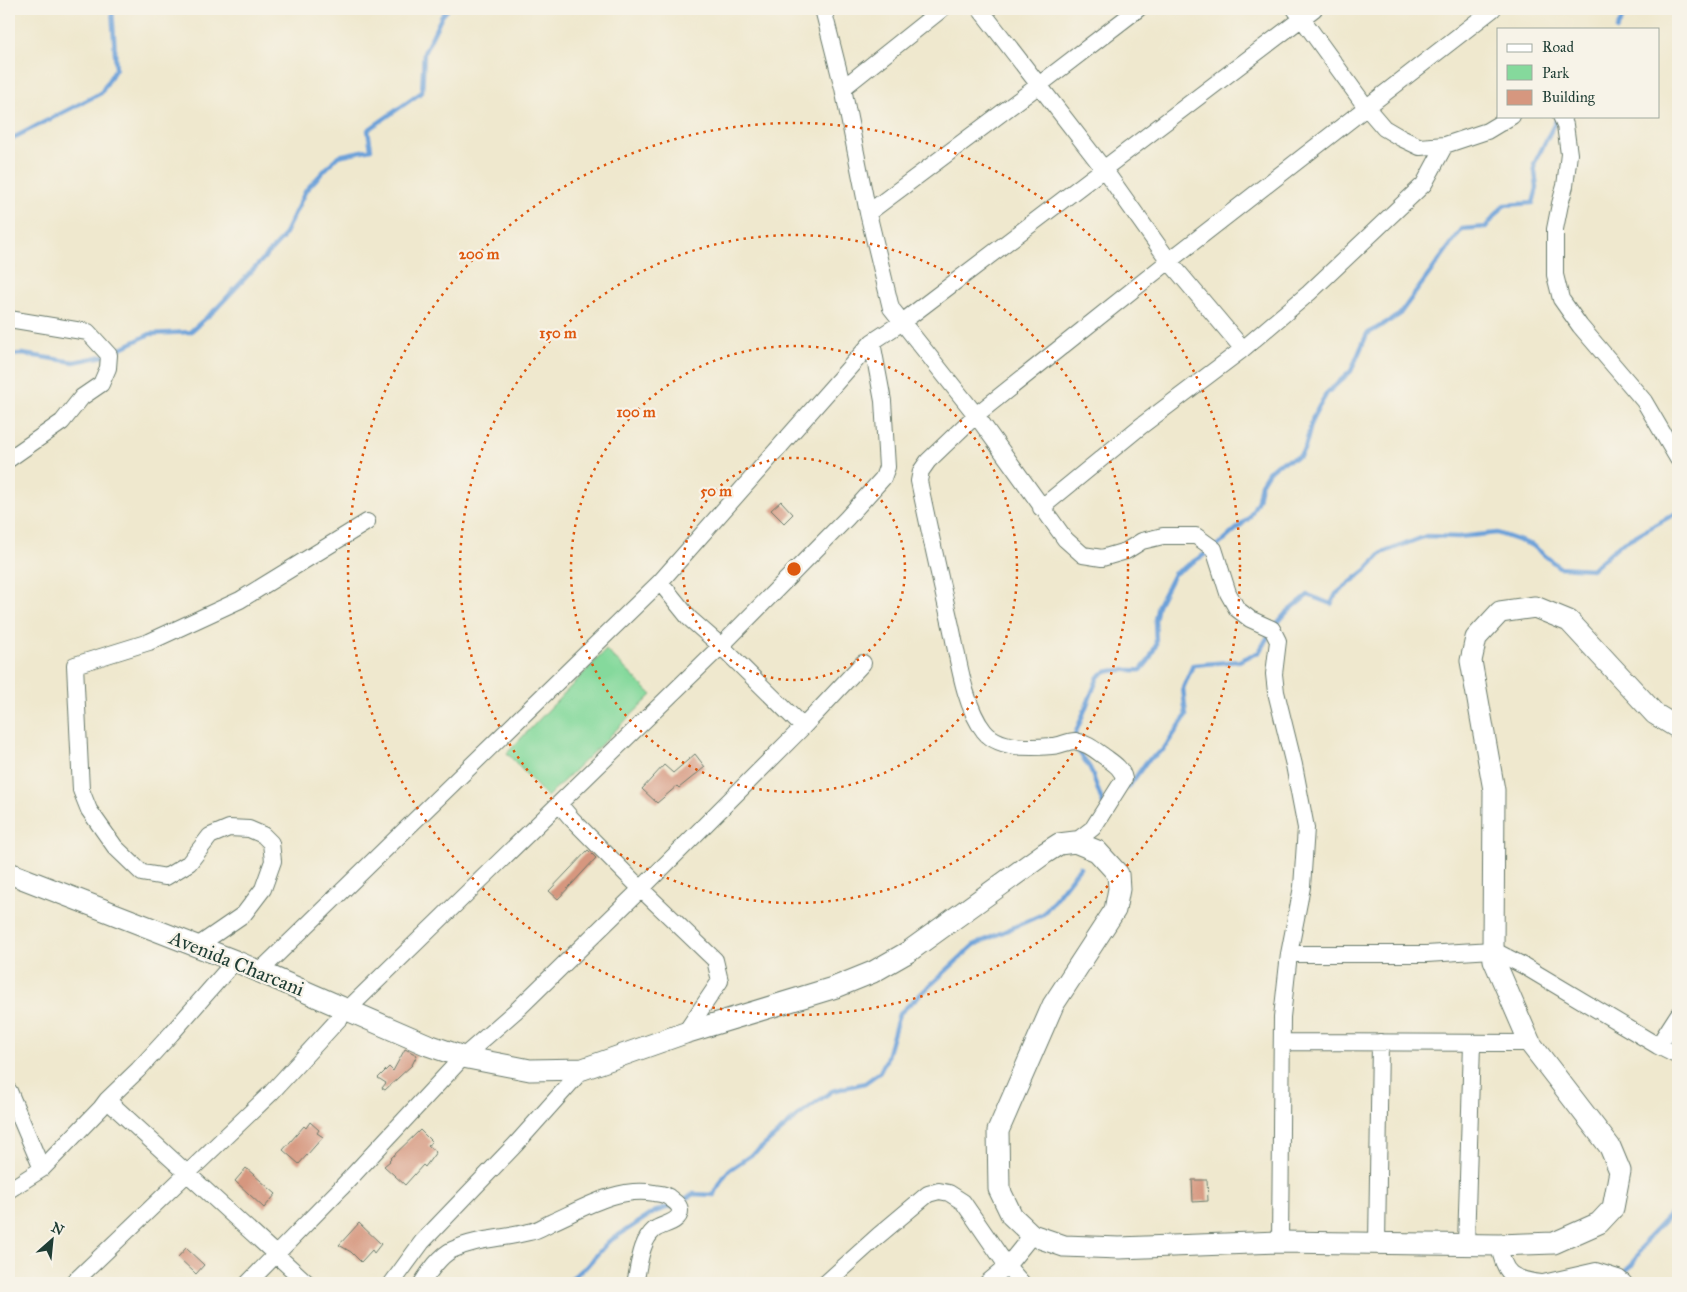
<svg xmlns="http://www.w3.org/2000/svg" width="1687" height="1292" font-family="'IM FELL Great Primer',serif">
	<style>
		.green { fill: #85d99c; stroke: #528b68 }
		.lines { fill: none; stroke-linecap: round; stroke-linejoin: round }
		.stream { stroke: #6ca1d9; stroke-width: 4.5 }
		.building { fill: #d6977f }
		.minor-casing { stroke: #68796a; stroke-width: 18 }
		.major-casing { stroke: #68796a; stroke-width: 23 }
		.minor { stroke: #fff; stroke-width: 16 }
		.major { stroke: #fff; stroke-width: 21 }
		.ring { fill: none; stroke: #de580e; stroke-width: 2.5; stroke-dasharray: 2.5 5 }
		.labels { text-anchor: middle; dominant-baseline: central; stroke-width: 4.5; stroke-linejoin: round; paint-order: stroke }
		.street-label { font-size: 20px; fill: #1f3d34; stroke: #f7f3e8 }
		.centre { fill: #de580e; stroke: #f7f3e8; stroke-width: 2.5 }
		.ring-label { font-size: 15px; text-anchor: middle; font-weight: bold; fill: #de580e; stroke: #f7f3e8; stroke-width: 4.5; stroke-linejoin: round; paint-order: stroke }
	</style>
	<rect width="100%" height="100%" fill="#f7f3e8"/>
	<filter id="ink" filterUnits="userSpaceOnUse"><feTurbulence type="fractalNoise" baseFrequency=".02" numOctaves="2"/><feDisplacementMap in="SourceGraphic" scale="10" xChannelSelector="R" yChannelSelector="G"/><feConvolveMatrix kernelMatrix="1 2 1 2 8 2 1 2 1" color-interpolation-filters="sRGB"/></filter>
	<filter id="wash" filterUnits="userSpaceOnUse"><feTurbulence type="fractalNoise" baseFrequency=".0096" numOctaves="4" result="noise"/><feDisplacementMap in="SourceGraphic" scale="20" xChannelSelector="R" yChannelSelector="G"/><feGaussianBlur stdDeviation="1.12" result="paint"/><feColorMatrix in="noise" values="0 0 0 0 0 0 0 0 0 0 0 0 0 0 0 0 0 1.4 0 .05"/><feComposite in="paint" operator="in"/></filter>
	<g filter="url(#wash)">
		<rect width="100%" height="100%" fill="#efe8ce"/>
		<path class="green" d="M606 650 652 695 547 797 507 753Z"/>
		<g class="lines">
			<path class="stream" d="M1617 29 1627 9
				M9 140 101 93 116 68 112 9
				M111 353 150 334 190 332 216 309 282 239 306 190 338 156 371 149 368 130 422 92 424 53 442 16 448 9
				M9 355 22 354 74 362 104 356
				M1216 547 1249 518 1258 500 1261 484 1269 471 1277 464 1300 456 1305 448 1313 417 1327 393 1351 371 1367 334 1399 315 1462 229 1486 227 1504 205 1533 203 1537 188 1534 164 1558 117
				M1274 627 1286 613 1308 595 1331 604 1336 594 1366 570 1382 553 1426 536 1459 537 1497 533 1532 545 1559 567 1592 569 1619 545 1678 512
				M1074 737 1098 677C1107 667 1129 671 1141 670L1149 660 1156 645 1155 620 1158 605 1174 574 1210 551
				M1075 746 1090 768 1103 804
				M1128 788 1147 761 1163 750 1186 716 1183 688 1193 665 1239 661 1259 652 1270 633
				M679 1203 693 1194 714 1195 723 1178 729 1170 760 1149 799 1115 832 1091 865 1083 880 1072 886 1060 899 1014 974 945 1043 914 1080 867
				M1620 1276 1632 1265 1647 1239 1678 1206
				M565 1283 586 1267 608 1242 654 1212 672 1206"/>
		</g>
		<g id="blocks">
			<path class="building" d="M781 501 793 514 784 523 771 510Z
				M695 754 705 767 679 788 677 786 657 803 642 789 664 765 673 773Z
				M588 850 596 858 558 899 549 891Z
				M405 1049 417 1055 412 1065 385 1090 382 1088 386 1083 378 1078 389 1067 393 1071Z
				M310 1122 319 1130 317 1133 323 1137 299 1164 283 1150 304 1126 306 1128Z
				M420 1130 432 1142 428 1145 436 1152 425 1167 423 1165 405 1185 384 1166 390 1161 389 1160Z
				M246 1168 276 1194 264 1208 235 1181Z
				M1192 1180H1207L1208 1201 1193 1202Z
				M359 1223 381 1244 374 1253 372 1250 361 1262 351 1252 339 1245Z
				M186 1248 204 1265 196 1274 178 1257Z"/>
		</g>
	</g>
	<g filter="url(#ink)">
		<use href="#blocks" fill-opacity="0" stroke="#68796a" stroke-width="1"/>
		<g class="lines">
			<g class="minor-casing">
				<path id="minor" d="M823 9 843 88 868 213 891 308 976 415 1065 539 1083 555 1102 558 1126 551 1142 541 1163 536H1196L1214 549 1228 593 1237 609 1250 619 1272 629 1278 641 1274 674 1276 692 1294 765 1306 828 1302 887 1289 954 1282 1017 1280 1242
					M980 9 1103 168 1169 261 1243 349
					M1295 9 1366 107 1384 128 1401 138 1420 147 1445 145 1487 131 1512 116
					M843 88 942 9
					M1561 116 1565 125 1569 154 1565 186 1560 204 1555 229V275L1561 299 1580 326 1644 401 1678 459
					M868 213 1039 85 1138 9
					M9 319 88 332 109 355 108 368 101 384 82 397 62 422 9 459
					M1041 508 1141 426 1243 349 1309 293 1424 184 1445 145
					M660 582 689 618 721 646 803 727
					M559 804 571 818 641 889 715 960 720 981 685 1033
					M1075 842 1093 828 1124 779C1122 768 1113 763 1105 757 1095 750 1087 743 1075 741 1067 741 1060 746 1052 746 1032 748 998 749 984 731 964 706 958 657 951 626 940 578 929 529 919 481L921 471 928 461 976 415 1169 261 1493 9
					M196 947 244 914 263 889 273 861 271 843 263 835 249 829 229 828 210 836 189 863 166 877 142 873 115 847 89 810 81 790 75 665 149 642 240 600 367 522
					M1289 954H1426L1493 950 1524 966 1658 1046 1678 1056
					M260 971 660 582 872 342 901 323 1314 9
					M1282 1042 1530 1043
					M1658 1046 1678 1015
					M9 1091 42 1169
					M107 1100 307 1283
					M9 1190 42 1169 101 1108 107 1100 138 1070 171 1034 235 961
					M1377 1244 1380 1042
					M1466 1245 1472 1043
					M1499 1245C1504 1275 1512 1279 1541 1283
					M73 1283 271 1093 348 1009 721 646 847 518 883 478 887 467 883 401 872 342
					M248 1283 341 1188 463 1057 519 1008 641 889 803 727 863 663
					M392 1283 422 1242 516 1144 583 1069
					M422 1283C428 1273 441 1255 452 1250 477 1238 503 1239 529 1232 537 1231 544 1226 550 1223 582 1209 618 1186 654 1193 661 1194 666 1194 671 1199 675 1202 680 1205 680 1211 680 1223 661 1224 654 1230 640 1242 639 1268 635 1283
					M826 1283 878 1236 928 1194 939 1191 949 1193 963 1202 1007 1266 1022 1283
					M987 1283 1007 1266 1032 1235
					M1543 1283 1596 1271 1618 1278 1624 1283"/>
			</g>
			<g class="major-casing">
				<path id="major" d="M9 873 235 961 428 1045 463 1057 530 1070 583 1069 685 1033 836 987 873 972 908 952 1045 853 1059 844 1075 842 1097 851 1118 874 1119 889 1115 910 1053 1005 998 1131 999 1189 1012 1216 1032 1235 1064 1246 1119 1248 1280 1242 1499 1245 1554 1243 1599 1223 1613 1208 1620 1171 1610 1147 1530 1043 1494 960 1493 950 1494 790 1471 661 1476 638 1500 612 1535 607 1569 621 1655 714 1678 728"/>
			</g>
			<use href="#minor" class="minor"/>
			<use href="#major" class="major"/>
		</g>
	</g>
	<g class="ring">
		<circle cx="794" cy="569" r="111"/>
		<circle cx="794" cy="569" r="223"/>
		<circle cx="794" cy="569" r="334"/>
		<circle cx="794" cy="569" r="446"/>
	</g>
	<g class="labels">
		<g class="street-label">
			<text transform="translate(237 963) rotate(22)">Avenida Charcani</text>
		</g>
	</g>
	<circle cx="794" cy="569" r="8" class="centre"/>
	<g class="ring-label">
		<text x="479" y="259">200 m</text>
		<text x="558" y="338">150 m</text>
		<text x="636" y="417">100 m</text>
		<text x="716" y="496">50 m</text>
	</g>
	<rect width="1687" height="1292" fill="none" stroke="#f7f3e8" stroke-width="30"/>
	<rect x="1497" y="28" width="162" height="90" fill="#f7f3e8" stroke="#a1aaa0"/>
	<rect x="1507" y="44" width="25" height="8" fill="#ffffff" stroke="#a1aaa0"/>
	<text x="1542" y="52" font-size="15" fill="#1f3d34">Road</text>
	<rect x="1507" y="65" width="25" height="15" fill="#85d99c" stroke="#a1aaa0"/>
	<text x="1542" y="78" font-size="15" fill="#1f3d34">Park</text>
	<rect x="1507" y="90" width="25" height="15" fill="#d6977f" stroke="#a1aaa0"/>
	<text x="1542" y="102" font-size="15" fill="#1f3d34">Building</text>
	<g transform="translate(52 1240) rotate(27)" stroke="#f7f3e8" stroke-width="4" paint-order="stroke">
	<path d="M0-4L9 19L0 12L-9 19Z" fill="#1f3d34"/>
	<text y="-8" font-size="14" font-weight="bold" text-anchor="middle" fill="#1f3d34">N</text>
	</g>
</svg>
